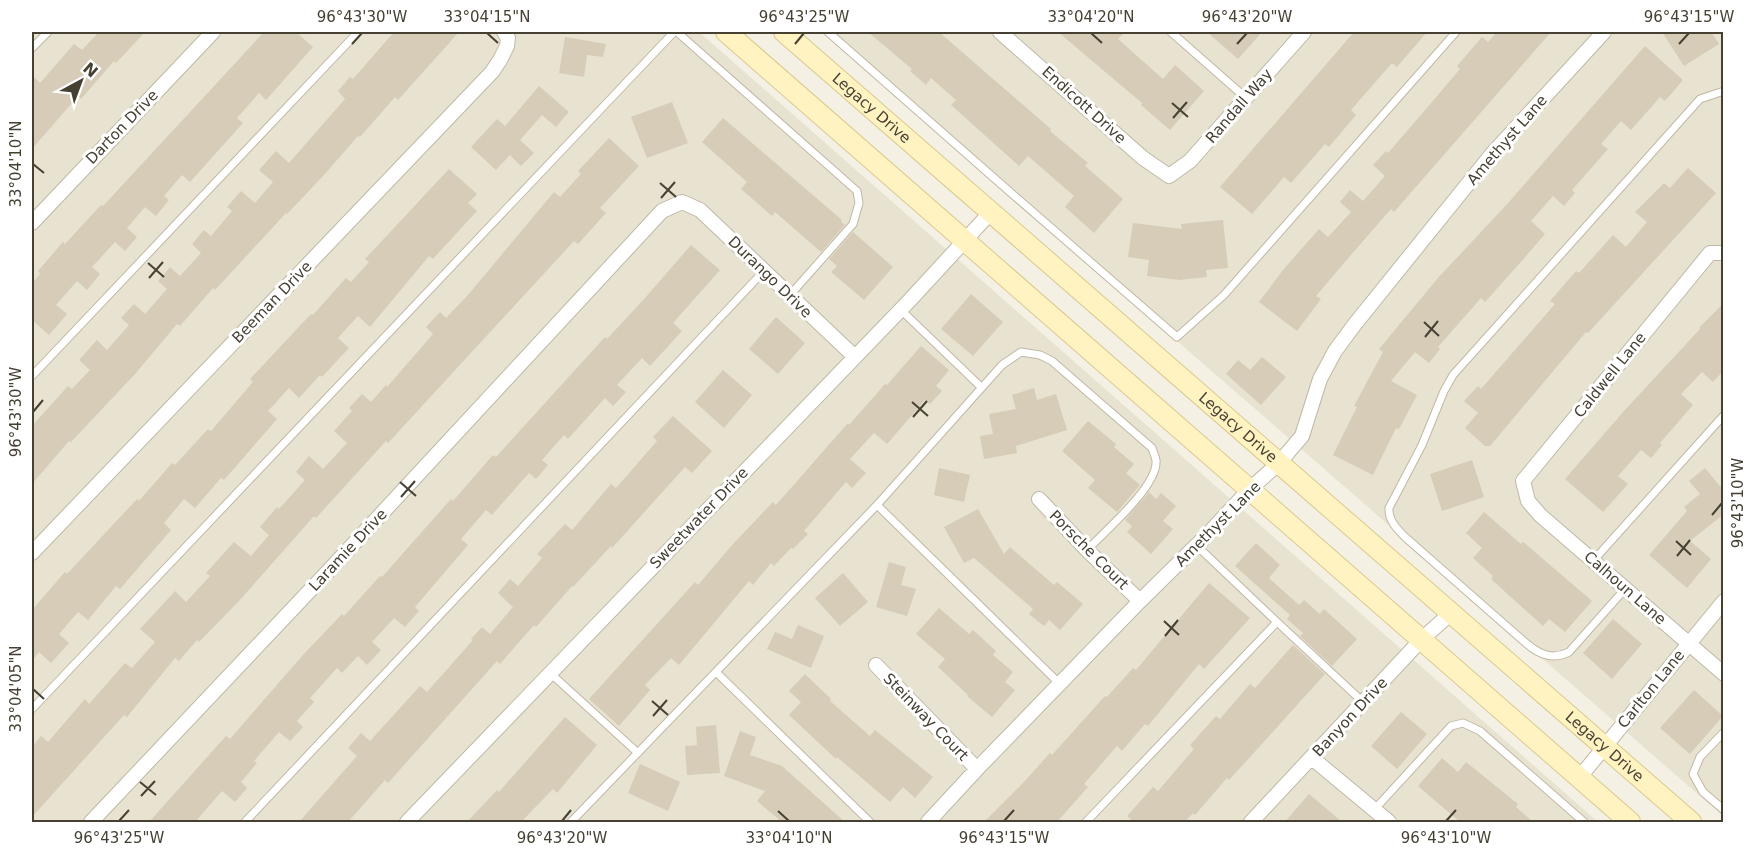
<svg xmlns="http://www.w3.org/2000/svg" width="1755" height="854" font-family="'DejaVu Sans',sans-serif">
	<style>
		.residential { fill: #e8e2d1 }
		.building { fill: #d6ccb8 }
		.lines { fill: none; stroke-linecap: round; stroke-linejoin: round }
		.service-casing { stroke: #c0b8a5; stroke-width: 9 }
		.minor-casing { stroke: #c0b8a5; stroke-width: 16 }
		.secondary-casing { stroke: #d9c98e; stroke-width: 22 }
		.service { stroke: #fff; stroke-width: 7 }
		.minor { stroke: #fff; stroke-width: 14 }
		.secondary { stroke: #fff3c2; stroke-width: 20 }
		.ticks { fill: none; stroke: #464033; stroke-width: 2 }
		.labels { text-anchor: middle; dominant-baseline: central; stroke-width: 6; stroke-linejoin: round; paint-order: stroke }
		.street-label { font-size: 15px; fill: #464033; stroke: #fff }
		.neatline { fill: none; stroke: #464033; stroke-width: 2 }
		.ticks-label { font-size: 15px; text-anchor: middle; fill: #464033 }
	</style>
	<rect width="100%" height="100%" fill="#f4f0e3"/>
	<path class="residential" d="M32 32H699L1598 822H32Z
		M822 32H1723V816Z"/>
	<path class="building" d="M99 32H145L116 63 114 61 81 99 78 96 32 149V75L40 83 74 44 82 50Z
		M264 32H296L313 47 266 100 259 93 237 118 243 123 190 182 182 175 164 196 169 200 156 216 145 207 127 228 137 237 125 251 115 242 92 267 100 274 87 290 77 281 56 305 67 314 49 335 32 320V284L40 274 38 271 63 242 65 244 101 205 103 206Z
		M394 32H459L398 100 395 97 360 137 358 136 324 175 287 214 286 213 215 290 213 288 180 326 177 324 135 374 71 442 69 441 32 484V426L68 386 72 389 90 370 79 360 97 340 107 350 129 325 121 318 134 304 145 314 167 289 158 281 170 267 180 276 201 253 192 244 204 230 211 236 232 211 227 207 241 191 255 203 273 182 259 170 276 151 289 163 345 99 338 91 350 77 353 79Z
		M868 32H939L1051 129 1050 131 1088 163 1085 166 1123 199 1094 233 1065 207 1074 196 1028 156 1019 166 951 105 956 100 931 78 926 85 910 71 912 69Z
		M1058 32H1125L1118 39 1163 79 1175 65 1204 91 1170 130 1141 105 1142 103Z
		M1207 32H1262L1238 59Z
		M1354 32H1427L1397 67 1392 63 1351 110 1356 115 1329 147 1325 144 1291 183 1284 177 1252 214 1220 187Z
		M1497 32H1551L1394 212 1391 209 1350 256 1316 296 1321 299 1297 331 1259 302 1283 270 1319 229 1328 237 1351 212 1340 202 1350 190 1363 201 1385 176 1373 165 1386 151 1388 153 1426 109 1460 69 1457 66 1482 37 1488 42Z
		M1662 32H1711L1719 44 1684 66Z
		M565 37 606 44 603 57 587 55 584 77 559 73Z
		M1645 46 1683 80 1665 101 1660 97 1631 130 1621 121 1601 144 1608 149 1572 190 1575 193 1564 206 1553 196 1531 221 1545 234 1519 264 1485 302 1481 298 1438 347 1440 349 1429 363 1415 352 1391 381 1417 395 1399 429 1396 428 1373 475 1333 455 1357 407 1354 406 1383 352 1379 349 1438 278 1509 202Z
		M539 86 569 112 556 127 542 115 520 140 534 153 521 166 510 155 496 170 471 147 497 119 505 126Z
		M672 102 688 143 647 158 631 117Z
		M723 118 842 220 841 222 845 225 821 252 775 212 772 216 741 189 747 182 702 142Z
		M609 138 639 166 600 208 606 213 578 244 574 241 388 443 386 441 316 518 314 516 239 601 199 642 197 640 179 661 175 658 127 717 124 715 32 817V747L41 736 48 742 85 699 89 704 125 663 132 668 155 642 140 629 175 591 186 602 210 576 206 573 234 542 251 556 269 535 260 527 277 507 279 509 305 480 296 472 309 456 323 469 347 443 334 431 352 411 349 408 362 394 371 402 386 385 387 387 433 334 426 327 440 312 446 318 468 295 554 192 560 197 581 174 578 171Z
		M1688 168 1716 193 1588 333 1586 332 1490 446H1485L1465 428 1478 413 1464 401 1478 386 1481 389 1555 304 1550 301 1576 271 1579 273 1613 235 1626 247 1647 222 1635 212 1664 183 1670 188Z
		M449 169 477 194 468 203 477 211 433 259 429 256 370 327 358 316 338 338 349 348 322 377 320 375 299 398 289 388 268 411 277 419 224 480 221 478 195 508 184 499 164 523 171 530 120 589 116 586 88 620 78 612 59 634 69 643 51 663 39 652 32 661V610L65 572 67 574 137 499 139 501 172 463 175 465 208 429 211 431 253 382 250 379 311 314 313 315 346 278 351 282 369 262 365 259Z
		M1223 220 1228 268 1206 270 1207 277 1179 280 1147 276 1149 260 1128 257 1133 223 1182 229 1181 224Z
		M853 232 893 267 864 300 831 272 837 266 829 259Z
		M691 245 720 270 673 323 682 331 650 366 642 358 617 385 626 392 613 406 605 398 568 439 564 435 542 460 548 465 536 479 529 473 492 515 486 510 461 539 468 545 415 607 419 611 405 627 394 618 372 642 381 650 367 665 358 656 342 673 337 668 310 698 314 702 297 721 303 727 290 741 279 732 254 761 257 763 241 782 247 788 235 802 222 791 195 822H149L226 736 230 739 302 656 342 614 344 616 380 576 382 577 451 499 453 501 493 455 496 457 605 337 607 339 645 298Z
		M971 294 1003 322 973 356 941 329Z
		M1724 303V370L1713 382 1702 372 1681 394 1693 405 1660 443 1662 445 1651 458 1641 450 1618 476 1628 484 1603 512 1565 479 1624 411 1700 329 1699 328Z
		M776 317 805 343 778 374 749 349Z
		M921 346 949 370 936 386 942 391 930 404 925 400 887 444 874 433 850 459 866 473 852 488 846 482 804 531 808 534 793 549 791 548 774 566 771 563 753 585 749 581 679 665 671 658 645 685 650 690 619 726 589 699 695 582 698 585 733 544 773 502 776 505 848 423 849 425 885 384 887 385Z
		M1262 357 1286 377 1261 405 1226 374 1238 360 1250 370Z
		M723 370 752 395 724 428 695 402Z
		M1034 388 1037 400 1056 394 1067 430 1016 446 1017 453 984 459 980 436 993 434 989 414 1016 409 1012 395Z
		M673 416 712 451 692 473 685 467 612 548 611 546 573 587 572 586 536 627 534 625 500 664 497 661 388 783 385 780 348 822H299L357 756 348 748 361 733 370 741 420 686 427 692 473 640 471 639 482 627 490 634 513 607 498 593 510 579 518 586 542 558 537 554 565 524 572 530 611 484 616 488 657 441 653 437Z
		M1088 421 1116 444 1114 447 1134 464 1126 473 1140 485 1117 512 1088 488 1095 480 1062 451Z
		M1472 460 1484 497 1442 511 1430 474Z
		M939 468 970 475 964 502 934 495Z
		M1705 468 1724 491V514L1690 541 1711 559 1687 588 1649 555 1687 511 1684 507 1700 494 1689 481Z
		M1149 492 1156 499 1161 493 1176 506 1163 521 1173 529 1151 554 1127 532 1132 526 1125 520Z
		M978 509 1004 554 1010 547 1054 585 1057 582 1083 604 1060 630 1049 620 1044 626 1029 614 1033 609 974 558 964 563 944 527Z
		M1484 512 1521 544 1523 542 1592 601 1565 632 1549 619 1543 626 1491 579 1493 576 1473 558 1482 548 1466 533Z
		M1256 543 1280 565 1269 578 1299 605 1304 600 1320 614 1324 609 1357 639 1332 666 1300 636 1303 633 1287 619 1290 615 1235 566Z
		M889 562 906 567 901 585 916 589 907 616 876 607Z
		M843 573 868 602 840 626 815 598Z
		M1209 583 1250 618 1204 669 1199 664 1148 726 1145 724 1122 751 1117 746 1084 784 1088 787 1057 822H984L1024 782 1050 753 1052 755 1105 696 1107 697 1133 668 1136 670Z
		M939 608 969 634 973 630 996 651 993 655 1013 672 1005 682 1015 690 992 717 967 696 968 695 938 667 945 659 916 634Z
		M1613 619 1642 644 1612 679 1583 653Z
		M798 625 824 636 811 668 767 649 775 632 792 639Z
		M1293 645 1325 674 1261 745 1229 780 1227 778 1195 815 1193 813 1185 822H1134L1127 816 1153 787 1158 791 1194 749 1190 745 1216 716 1220 719 1250 684 1255 688Z
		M805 674 831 699 830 701 870 736 875 730 933 777 915 798 903 787 890 802 837 757 836 759 789 715 801 702 789 691Z
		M1694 690 1723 716 1690 754 1660 728Z
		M1401 712 1427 734 1397 769 1371 746Z
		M565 717 597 745 557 793 553 789 521 822H467L497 790 499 792Z
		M716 725 720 773 687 775 685 746 697 745 696 727Z
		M740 731 756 737 750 755 782 766 845 822H782L757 801 765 791 724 776Z
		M1442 758 1458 772 1466 762 1518 804 1516 807 1533 822H1460L1418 786Z
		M640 764 680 782 668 811 628 793Z
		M1309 794 1342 822H1285Z"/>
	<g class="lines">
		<g class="service-casing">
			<path id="service" d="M677 32 857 191 859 203 853 224 790 295
				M828 32 1010 192 1177 337 1224 295 1456 32
				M1171 32 1246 98
				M32 48 48 32
				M901 310 981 387
				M32 376 358 32
				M877 505 1060 684
				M1593 561 1724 415
				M1625 589 1569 652C1553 660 1540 655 1527 644L1405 537C1397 529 1388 520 1389 508L1422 445 1444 391 1453 375 1700 99 1724 91
				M1277 622 1364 703
				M549 672 638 753
				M716 672 870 822
				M32 709 674 32
				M1724 732 1700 757 1693 774 1703 792 1724 810
				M1374 810 1451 726 1463 723 1480 731 1584 822
				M245 822 764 271
				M571 822 877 505 1002 365 1021 352 1040 355 1052 361 1152 448C1153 452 1156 457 1156 461 1158 486 1104 532 1087 550
				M1086 822 1277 622 1196 545"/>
		</g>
		<g class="minor-casing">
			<path id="minor" d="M1000 32 1143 158 1169 176 1190 161 1304 32
				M32 223 213 32
				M1724 253H1710L1523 481 1528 501 1540 515 1724 674
				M1039 499 1087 550 1140 601
				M32 553 492 72 500 60 507 46 508 38 504 32
				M876 665 977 769
				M1312 758 1389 822
				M1579 778 1724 601
				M91 822 334 565 662 211 682 202 700 210 855 357
				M407 822 910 300 991 212
				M928 822 977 769 1140 601 1209 533 1249 490 1279 463 1302 436 1320 379 1335 351 1355 324 1492 154 1604 32
				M1251 822 1421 640 1451 613"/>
		</g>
		<g class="secondary-casing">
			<g id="secondary">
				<path d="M726 32 1630 822"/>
				<path id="s1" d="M784 32 1691 822"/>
			</g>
		</g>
		<use href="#service" class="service"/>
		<use href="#minor" class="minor"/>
		<use href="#secondary" class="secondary"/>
	</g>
	<path class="ticks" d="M487 33 498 43M1091 33 1102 43M352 44 362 33M795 44 804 33M1237 44 1247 33M1679 44 1689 33M1172 103 1188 117M1173 118 1187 102M33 164 44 173M660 183 676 197M661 198 675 182M148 263 164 277M149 278 163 262M1424 322 1439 336M1425 337 1438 321M912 402 928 416M33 412 43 400M913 417 927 401M400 482 416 496M401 497 415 481M1712 515 1722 503M1676 541 1691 555M1677 556 1690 540M1164 621 1179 635M1165 636 1178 620M33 689 44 699M652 701 668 715M653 716 667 700M140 782 156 795M141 796 155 781M778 811 789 821M119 821 129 810M562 821 571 810M1004 821 1014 810M1446 821 1456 810"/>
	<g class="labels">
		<g class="street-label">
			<text transform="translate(1084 105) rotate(42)">Endicott Drive</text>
			<text transform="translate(1239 106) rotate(-49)">Randall Way</text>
			<text stroke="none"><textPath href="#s1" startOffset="116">Legacy Drive</textPath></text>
			<text transform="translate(122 127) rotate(-46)">Darton Drive</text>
			<text transform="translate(1507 140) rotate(-49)">Amethyst Lane</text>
			<text transform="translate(770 277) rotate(44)">Durango Drive</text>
			<text transform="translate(272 302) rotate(-46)">Beeman Drive</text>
			<text transform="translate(1610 375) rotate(-51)">Caldwell Lane</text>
			<text stroke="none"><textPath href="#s1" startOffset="602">Legacy Drive</textPath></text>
			<text transform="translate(699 518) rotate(-46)">Sweetwater Drive</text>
			<text transform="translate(1218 524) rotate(-45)">Amethyst Lane</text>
			<text transform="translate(348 550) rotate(-47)">Laramie Drive</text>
			<text transform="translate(1089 550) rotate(45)">Porsche Court</text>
			<text transform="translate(1625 588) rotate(41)">Calhoun Lane</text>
			<text transform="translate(1651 689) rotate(-51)">Carlton Lane</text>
			<text transform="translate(926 717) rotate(46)">Steinway Court</text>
			<text transform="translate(1350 717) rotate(-47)">Banyon Drive</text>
			<text stroke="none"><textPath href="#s1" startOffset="1088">Legacy Drive</textPath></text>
		</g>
	</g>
	<rect width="1755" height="854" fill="none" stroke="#ffffff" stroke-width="66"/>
	<g transform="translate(81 81) rotate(41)" stroke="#ffffff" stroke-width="4.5" paint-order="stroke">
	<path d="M0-4.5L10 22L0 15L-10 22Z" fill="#464033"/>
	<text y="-9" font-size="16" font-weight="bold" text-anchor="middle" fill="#464033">N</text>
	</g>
	<rect x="33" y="33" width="1689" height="788" class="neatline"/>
	<g class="ticks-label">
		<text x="362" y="22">96°43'30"W</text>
		<text x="487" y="22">33°04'15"N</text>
		<text x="804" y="22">96°43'25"W</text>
		<text x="1091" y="22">33°04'20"N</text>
		<text x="1247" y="22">96°43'20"W</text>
		<text x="1689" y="22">96°43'15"W</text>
		<text transform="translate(16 164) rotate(-90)" y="5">33°04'10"N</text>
		<text transform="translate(16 412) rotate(-90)" y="5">96°43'30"W</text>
		<text transform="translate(1738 503) rotate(-90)" y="5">96°43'10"W</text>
		<text transform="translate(16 689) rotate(-90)" y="5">33°04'05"N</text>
		<text x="119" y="843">96°43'25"W</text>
		<text x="562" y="843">96°43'20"W</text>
		<text x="789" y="843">33°04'10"N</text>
		<text x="1004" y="843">96°43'15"W</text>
		<text x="1446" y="843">96°43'10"W</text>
	</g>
</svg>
